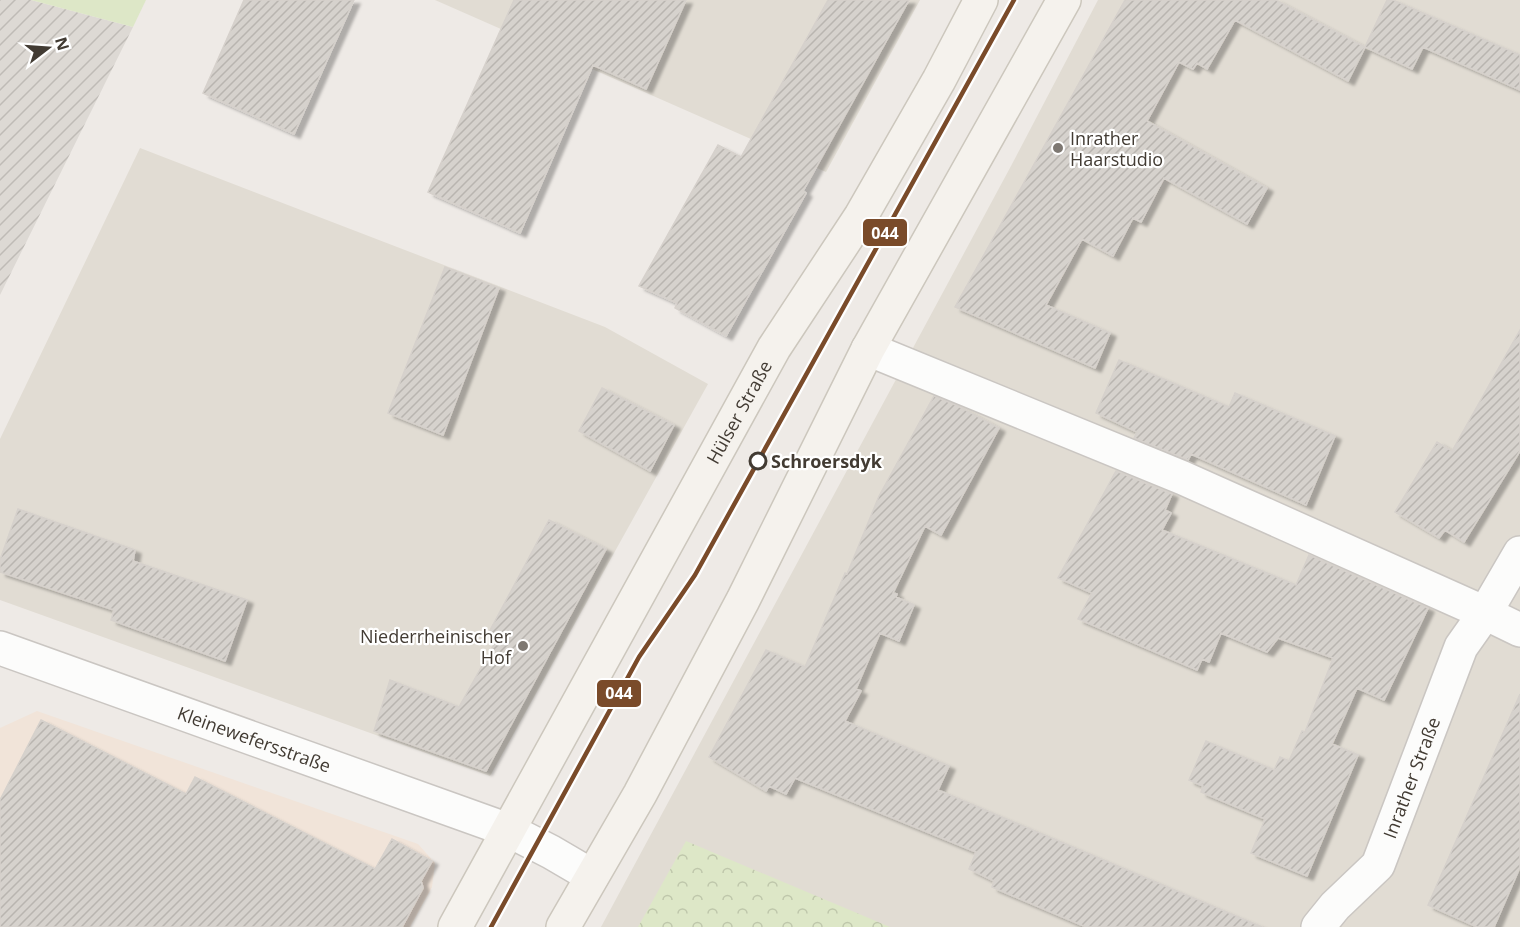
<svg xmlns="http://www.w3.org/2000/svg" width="1520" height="927" font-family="'Open Sans',sans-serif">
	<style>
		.residential { fill: #e1dcd3 }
		.commercial { fill: #f1e4d9 }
		.industrial { fill: url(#industrial-furrows) }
		.grass { fill: #dde7c7 }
		.park { fill: url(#park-crowns) }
		.building { fill: url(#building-hatch); stroke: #d6d1cc; stroke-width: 1.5; filter: url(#shadow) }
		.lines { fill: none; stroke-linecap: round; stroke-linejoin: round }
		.street-casing { stroke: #cac6c2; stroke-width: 36 }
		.secondary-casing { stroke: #ccc7bd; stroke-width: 36 }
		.street { stroke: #fcfcfb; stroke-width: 33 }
		.secondary { stroke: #f5f2ed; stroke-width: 33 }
		.tram-1-casing { stroke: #fff; stroke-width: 9 }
		.tram-1 { stroke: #7a4b2a; stroke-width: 4.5 }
		.poi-dot { fill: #7e7872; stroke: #fff; stroke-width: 2 }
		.stop-dot { fill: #fff; stroke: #423b33; stroke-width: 3 }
		.labels { text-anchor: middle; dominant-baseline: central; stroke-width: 4.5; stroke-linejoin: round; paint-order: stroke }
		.poi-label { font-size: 18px; fill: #423b33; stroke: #fff; text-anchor: start }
		.street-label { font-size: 18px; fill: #423b33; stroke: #fff }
		.stop-label { font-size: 18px; font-weight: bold; fill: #423b33; stroke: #fff; text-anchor: start }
		.line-badge { stroke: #fff; stroke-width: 2 }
		.badge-label { font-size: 16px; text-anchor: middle; font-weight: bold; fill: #fff }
	</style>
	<defs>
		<pattern id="industrial-furrows" width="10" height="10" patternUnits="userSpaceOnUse" patternTransform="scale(1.5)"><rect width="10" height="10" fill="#ddd9d4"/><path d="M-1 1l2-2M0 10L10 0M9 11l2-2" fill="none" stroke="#bfbbb6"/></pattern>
		<pattern id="park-crowns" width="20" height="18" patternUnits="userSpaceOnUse" patternTransform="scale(1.5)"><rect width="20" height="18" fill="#dde7c7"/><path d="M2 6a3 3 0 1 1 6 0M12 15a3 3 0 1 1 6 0" fill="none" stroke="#bfc7ab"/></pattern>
		<pattern id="building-hatch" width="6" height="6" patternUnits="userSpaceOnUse" patternTransform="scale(1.5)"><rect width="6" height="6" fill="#d6d2cd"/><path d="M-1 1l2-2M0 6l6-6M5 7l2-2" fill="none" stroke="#b9b5b0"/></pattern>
		<filter id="shadow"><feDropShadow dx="6" dy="4" stdDeviation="1.5" flood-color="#0004"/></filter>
	</defs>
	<rect width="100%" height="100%" fill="#eeeae6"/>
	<path class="residential" d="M435 0H920L826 172Z
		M1098 0H1520V927H601L1011 166Z
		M140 148 605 327 708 384 490 776 0 600V439Z"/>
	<path class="commercial" d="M37 711 418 844 435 863 432 887 410 927H0V728Z"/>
	<path class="industrial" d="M0 0H31L133 27 0 295Z"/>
	<path class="grass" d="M31 0H146L133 27Z"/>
	<path class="park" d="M686 841 890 927H638Z"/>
	<path class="building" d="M244 0H354L294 134 203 93Z
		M514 0H686L646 89 593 65 520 233 428 192Z
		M828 0H909L803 191 806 193 726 336 675 308 677 303 639 286 718 145 741 157Z
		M1125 0H1276L1365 47 1348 81 1235 20 1207 69 1197 63 1193 69 1179 62 1147 121 1267 188 1247 224 1164 178 1141 222 1133 218 1113 256 1082 239 1046 305 1110 333 1095 368 955 307Z
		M1387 0H1393L1520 55V90L1423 47 1412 69 1365 47Z
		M445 267 499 288 443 435 388 413Z
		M1520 330V451L1464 542 1445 530 1439 538 1395 512 1437 442 1452 451Z
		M1119 360 1229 407 1235 393 1335 436 1306 505 1191 454 1188 460 1134 438 1137 432 1096 413Z
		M602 388 674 425 650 471 579 431Z
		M934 396 958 406 999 428 941 535 925 526 893 593 897 594 896 597 914 605 899 641 880 633 856 689 861 691 845 721 949 766 938 790 1262 927H1086L992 887 994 881 969 869 976 852 795 778 786 794 769 786 766 791 709 757 766 650 805 667 845 573 847 574 879 496Z
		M1116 471 1172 494 1165 510 1171 513 1162 530 1296 585 1309 555 1428 608 1384 700 1357 688 1332 744 1358 755 1307 876 1251 853 1265 819 1201 792 1203 786 1189 780 1206 741 1274 770 1280 757 1289 761 1302 731 1305 732 1333 658 1278 638 1267 652 1221 633 1209 662 1202 659 1197 670 1078 619 1092 593 1058 578Z
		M18 509 135 550 133 561 247 600 225 661 111 620 114 610 0 572V560Z
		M549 520 606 549 486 771 374 731 390 680 459 707 498 637 488 634Z
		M1520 694V867L1494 927H1477L1428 905Z
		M41 720 186 794 195 777 375 869 392 839 432 861 421 881 423 888 402 927H0V800Z"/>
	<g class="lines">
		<g class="street-casing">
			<g id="street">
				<path d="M868 349 1183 478 1485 613 1520 630"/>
				<path id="s1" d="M0 648 508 830 551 852 592 876"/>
				<path id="s2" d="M1318 927 1335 906 1378 865 1461 647 1485 613 1520 553"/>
			</g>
		</g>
		<g class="secondary-casing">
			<g id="secondary">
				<path id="s3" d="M455 927 774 348 861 216 939 80 981 0"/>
				<path d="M563 927 640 794 743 600 868 349 1064 0"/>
			</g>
		</g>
		<use href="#street" class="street"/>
		<use href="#secondary" class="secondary"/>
		<g class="tram-1-casing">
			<path id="tram-1" d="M491 927 639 657 695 575 1014 0"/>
		</g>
		<use href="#tram-1" class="tram-1"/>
	</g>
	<g class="poi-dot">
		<circle cx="1058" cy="148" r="6"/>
		<circle cx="523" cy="646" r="6"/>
	</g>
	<circle class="stop-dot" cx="758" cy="461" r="8"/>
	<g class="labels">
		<g class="poi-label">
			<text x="1070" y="138">Inrather<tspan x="1070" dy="21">Haarstudio</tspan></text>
			<text x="511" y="636" text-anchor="end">Niederrheinischer<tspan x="511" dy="21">Hof</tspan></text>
		</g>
		<g class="street-label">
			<text stroke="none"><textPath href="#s3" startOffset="588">Hülser Straße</textPath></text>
			<text stroke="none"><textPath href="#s1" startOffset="270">Kleinewefersstraße</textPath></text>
			<text stroke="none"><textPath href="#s2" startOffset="180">Inrather Straße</textPath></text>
		</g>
		<g class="stop-label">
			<text x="771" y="461">Schroersdyk</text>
		</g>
	</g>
	<g class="line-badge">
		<rect x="862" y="218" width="46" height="29" rx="6" fill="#7a4b2a"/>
		<rect x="596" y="679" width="46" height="29" rx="6" fill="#7a4b2a"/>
	</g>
	<g class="badge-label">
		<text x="885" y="239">044</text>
		<text x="619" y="699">044</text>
	</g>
	<g transform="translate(48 48) rotate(73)" stroke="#ffffff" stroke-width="4.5" paint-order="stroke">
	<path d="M0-4.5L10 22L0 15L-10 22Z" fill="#423b33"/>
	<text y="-9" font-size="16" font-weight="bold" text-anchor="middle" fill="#423b33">N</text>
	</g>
</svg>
